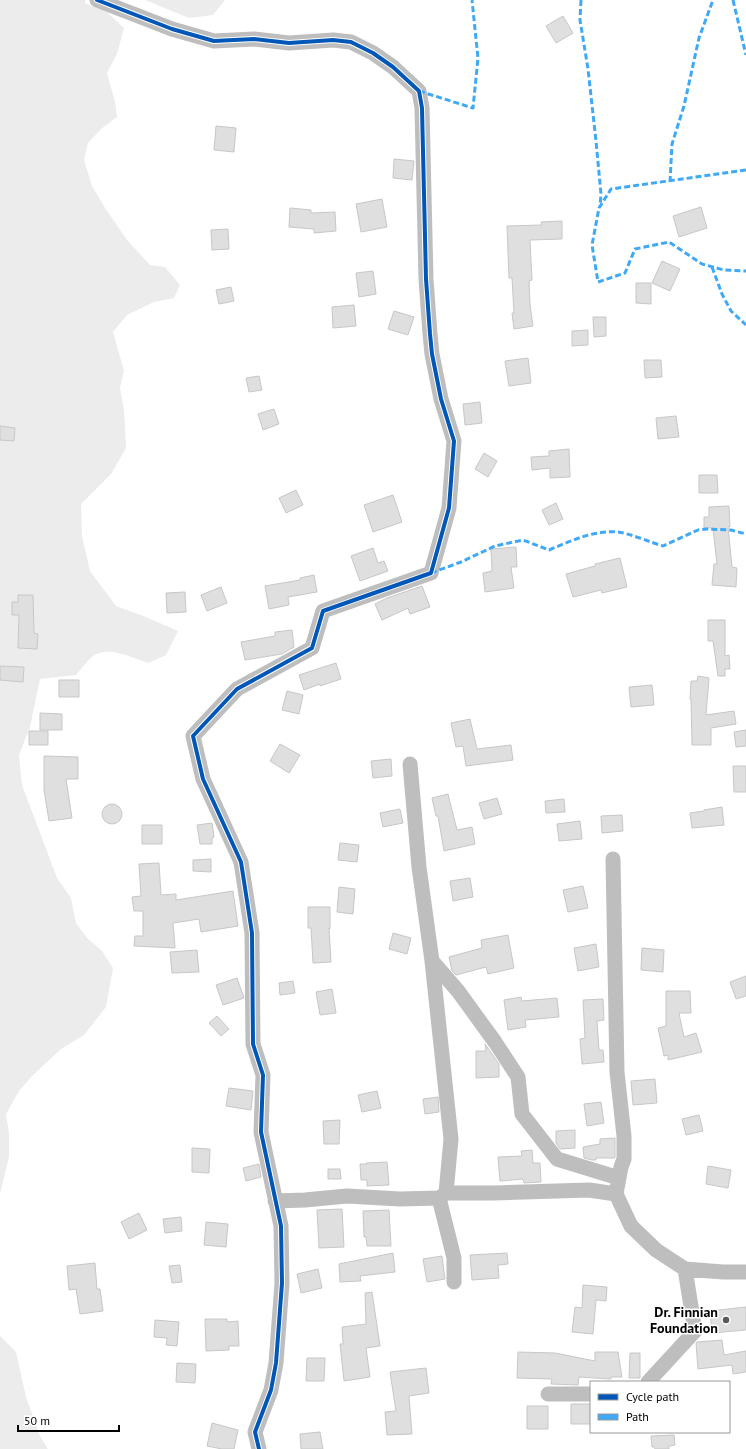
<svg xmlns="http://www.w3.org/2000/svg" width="746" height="1449" font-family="'PT Sans',sans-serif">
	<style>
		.green { fill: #ececec }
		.building { fill: #dfdfdf; stroke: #c7c7c7 }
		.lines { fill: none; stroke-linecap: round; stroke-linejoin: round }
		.street { stroke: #bebebe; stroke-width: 15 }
		.quiet { stroke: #3fa9f5; stroke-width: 3; stroke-dasharray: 6 3; stroke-linecap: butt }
		.cycleway-casing { stroke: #fff; stroke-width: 6 }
		.cycleway { stroke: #0057b8; stroke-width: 4 }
		.poi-dot { fill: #595959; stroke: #fff; stroke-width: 1.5 }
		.labels { text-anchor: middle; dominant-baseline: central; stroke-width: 3; stroke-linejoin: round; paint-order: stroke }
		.poi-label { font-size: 14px; font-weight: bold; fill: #000; stroke: #fff; text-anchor: end }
	</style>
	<rect width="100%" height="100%" fill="#fff"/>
	<path class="green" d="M0 0H85V3L107 12 124 28 117 54 107 73 115 102 117 117 101 129 88 143 84 160 92 186 105 208 127 240 150 265 165 267 180 285 174 298 154 302 127 315 113 332 124 371 120 388 124 410 126 448 111 474 81 504 82 536 90 571 116 606 146 617 178 631 166 655 148 663C133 658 108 645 93 656 87 661 81 669 76 675L40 679 30 727 19 755 22 785 57 878 71 898 76 923 87 938 102 951 113 968 106 1007 84 1035 61 1049 32 1076 19 1091 6 1114 9 1134V1157L0 1194Z
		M145 0H225L213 15 189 18Z
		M0 1336 16 1352 26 1397 40 1436 48 1449H0Z"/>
	<path class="building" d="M563 16 573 33 556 43 546 26Z
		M216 126 236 128 234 152 214 150Z
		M394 159 414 161 412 180 393 178Z
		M382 199 387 227 361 232 356 204Z
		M701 207 707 228 679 237 673 216Z
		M290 208 311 210V213L335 212 336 231 314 233V229L289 227Z
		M562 221V239L530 240 532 280 529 281 530 305 533 326 514 329 512 313H514L512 278H509L507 226 542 225 541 222Z
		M228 229 229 249 212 250 211 230Z
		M662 261 680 269 670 291 652 283Z
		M373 271 376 294 359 297 356 273Z
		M636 283H651V304L636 303Z
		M231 287 234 301 219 304 216 290Z
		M354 305 356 326 333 328 332 307Z
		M394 311 414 317 408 335 388 329Z
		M593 317H606V336L594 337Z
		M588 330V345L572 346V331Z
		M528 358 531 383 509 386 505 361Z
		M644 360H661L662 377 645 378Z
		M259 376 262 390 249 392 246 378Z
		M480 402 482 423 465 425 463 404Z
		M274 409 279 424 263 430 258 414Z
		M676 416 679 437 658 439 656 418Z
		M0 426 15 428 14 441 0 440Z
		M569 449 570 477 550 478V468L532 470 531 457 549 456V451Z
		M484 453 497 461 488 477 475 469Z
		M699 475H717L718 493H699Z
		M296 490 303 505 286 513 279 498Z
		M393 495 402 522 373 532 364 505Z
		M556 503 563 519 549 525 542 510Z
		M729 506 730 527H728L732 567 737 568 736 587 712 585 714 564H717L713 528H704V517H709V507Z
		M516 547 517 567H511L514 588 485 592 483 573 492 571 491 549Z
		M373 548 378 563 384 561 388 571 360 581 351 556Z
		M620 558 627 587 602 593 601 590 573 597 566 574 595 566V564Z
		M314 575 317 592 288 597 289 605 269 609 265 586 300 580V578Z
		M422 586 430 607 410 614 408 608 382 620 375 604 387 598Z
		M221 587 227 603 207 611 201 595Z
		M185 592 186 612 167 613 166 593Z
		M18 595H33L34 633 38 634 37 649 18 648 19 615H12V602H18Z
		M708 620H725V656L729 655 730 669H725V676H718L713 641H708Z
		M292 630 294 647 282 654 245 660 241 642 275 636V632Z
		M336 663 341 679 320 686V684L304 690 299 675Z
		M0 666 24 667 23 682 0 680Z
		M698 676 709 678 706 715 734 711 736 724 711 728V745H692L691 699H690L691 681H697Z
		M59 680H79V697H59Z
		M652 685 654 705 631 707 629 687Z
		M287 691 303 695 299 714 282 710Z
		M40 713 62 714V730H40Z
		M470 719 477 749 511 745 513 760 466 766 463 746 456 747 451 723Z
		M746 730V746L736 747 734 732Z
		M29 731H48V745H29Z
		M280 744 300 755 289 773 270 761Z
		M44 756 78 757V779H66L72 818 49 821 44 790Z
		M391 759 392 776 373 778 371 761Z
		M733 766H746V792H734Z
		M448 794 457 830 472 827 475 844 444 851 438 816H436L432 798Z
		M497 798 502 814 484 819 479 803Z
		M564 799 565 812 546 813 545 801Z
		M102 814a10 10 0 1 1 20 0a10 10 0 1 1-20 0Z
		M722 807 724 825 692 828 690 813 704 811V810Z
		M400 809 403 823 383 827 380 813Z
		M622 815 623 831 602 833 601 816Z
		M580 821 582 839 559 841 557 824Z
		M212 823 214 837 212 838V844H200L197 825Z
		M142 825H162V844H142Z
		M340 843 359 845 357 862 338 860Z
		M211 859V872L193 871V860Z
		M159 863 161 895 176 894V900L233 891 238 926 201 932 199 919 173 923 175 948 134 946 135 936H143V911H134L132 897 141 896 139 864Z
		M470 878 473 897 453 901 450 881Z
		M583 886 588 908 568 912 563 890Z
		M339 887 355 889 353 914 337 912Z
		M308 907H330V929L329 928 331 962 313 963 311 928H308Z
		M393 933 411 938 407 954 389 949Z
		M508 935 514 968 488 974 486 967 456 975 452 971 449 957 482 948 481 940Z
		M596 944 599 967 578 971 574 948Z
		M642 948 664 950 663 972 641 970Z
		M197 950 199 972 172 973 170 952Z
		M746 976V996L736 999 730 982Z
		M237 978 244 998 223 1005 216 985Z
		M293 981 295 993 280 995 279 983Z
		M332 989 336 1013 320 1015 316 992Z
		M666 991H690L691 1013H679L684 1037 696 1033 702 1052 668 1060V1055L664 1056 658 1028 666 1026Z
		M521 997 522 1001 557 998 559 1017 525 1020 526 1027 508 1030 504 1000Z
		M603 999 604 1020 597 1021 599 1050H603L604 1062 582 1064 580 1039 585 1038 583 1000Z
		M217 1016 229 1029 221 1036 209 1023Z
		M485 1044 499 1064V1077L476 1078V1051H486Z
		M655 1079 657 1103 633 1105 631 1081Z
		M229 1088 253 1091 251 1110 226 1106Z
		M377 1091 381 1108 362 1112 358 1095Z
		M438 1097 439 1112 425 1114 423 1099Z
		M601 1102 604 1123 587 1126 584 1104Z
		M699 1115 703 1131 686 1135 682 1119Z
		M340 1120 339 1144H324L323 1121Z
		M575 1130V1148L560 1149 556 1143V1131Z
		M615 1138V1158H596V1160H592L584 1158 583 1147 600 1144V1139Z
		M192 1148 210 1149 209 1173 192 1172Z
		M532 1150 533 1163H540L541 1182 524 1183 523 1179 500 1181 498 1157 522 1156 521 1151Z
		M387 1162 389 1185 367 1186V1180H361L360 1164H367L366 1163Z
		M259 1164 261 1177 246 1181 243 1168Z
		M708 1166 731 1170 728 1188 706 1184Z
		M328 1169H340L341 1179H328Z
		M342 1209 344 1247 319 1248 317 1210Z
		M389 1210 391 1246H367L366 1237H364L363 1211Z
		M139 1213 147 1230 129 1239 121 1222Z
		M181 1217 182 1231 165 1233 163 1219Z
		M206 1222 228 1224 226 1247 204 1245Z
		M393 1253 395 1272 360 1276 361 1281 340 1282 339 1264Z
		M507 1253 508 1264 498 1265 499 1278 472 1280 470 1255Z
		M442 1256 445 1279 427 1282 423 1259Z
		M95 1263 97 1289H100L103 1311 80 1314 76 1289 69 1290 67 1266Z
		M180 1265 182 1282 172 1283 169 1266Z
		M318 1269 322 1288 301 1293 297 1274Z
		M583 1285 607 1287 606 1301 596 1300 593 1334 572 1332 575 1307 582 1308Z
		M372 1292 380 1346 366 1348 370 1377 344 1381 340 1344H343L342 1327 366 1324 365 1293Z
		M746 1307V1330L712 1333 710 1311Z
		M205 1319H227V1322L238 1321 239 1346H229V1350L206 1351Z
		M155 1320 179 1322 177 1346 166 1345 167 1338 154 1337Z
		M722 1340 724 1355 746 1351V1372L733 1374 732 1365 698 1369 696 1343 697 1342Z
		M518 1352 555 1353 595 1361V1352H618L622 1377H611V1379L579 1377 578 1385 551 1384 552 1379 517 1378Z
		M630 1353H640V1378H629Z
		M307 1358H325L324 1381H306Z
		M177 1363 196 1364 195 1383 176 1382Z
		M426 1368 429 1393 409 1396 412 1434 387 1435 385 1412 396 1411 390 1372Z
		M571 1404H591V1424H571Z
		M527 1406H548V1429H527Z
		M212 1423 238 1430 234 1449H222L207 1446Z
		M320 1432 323 1449H301L300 1434Z
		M674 1435 675 1445 669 1446V1449H655L654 1447H652L651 1436Z"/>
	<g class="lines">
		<path class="street" d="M97 0 172 29 214 41 254 39 289 43 333 40 351 42 373 53 393 67 419 91 422 108 426 279 430 334 432 354 441 399 454 441 449 508 431 573 323 611 312 648 237 689 193 736 203 779 241 862 252 933 253 1044 263 1075 261 1132 281 1226 282 1283 276 1363 271 1390 255 1432 259 1449
			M410 764 419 867 432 961 451 1139 446 1193
			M432 961 458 991 495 1042 518 1077 522 1114 557 1159 619 1178
			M616 1194 631 1226 656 1250 685 1269
			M275 1201 305 1200 347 1196 400 1199 439 1198
			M454 1282V1258L439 1198 446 1193H494L589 1190 616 1194 621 1167 624 1159V1136L617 1072 613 859
			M648 1382 695 1331 685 1269 723 1272H746
			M548 1394H591"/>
		<path class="quiet" d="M581 0 580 20 588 69 596 141 601 194 600 207
			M733 0 746 55
			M419 91 473 108 478 58 472 0
			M746 170 611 189 599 208 592 245 598 282 625 273 635 249 669 242 702 264 724 270 746 271
			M670 182 672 144 684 106 699 38 713 0
			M712 267 722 294 731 311 746 325
			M431 573 461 562 495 546 523 540 549 550C571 541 593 530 618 532 632 534 649 542 663 546L698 530 707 529 731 530 746 534"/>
		<g class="cycleway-casing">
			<path id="cycleway" d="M97 0 172 29 214 41 254 39 289 43 333 40 351 42 373 53 393 67 419 91 422 108 426 279 430 334 432 354 441 399 454 441 449 508 431 573 323 611 312 648 237 689 193 736 203 779 241 862 252 933 253 1044 263 1075 261 1132 281 1226 282 1283 276 1363 271 1390 255 1432 259 1449"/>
		</g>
		<use href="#cycleway" class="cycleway"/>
	</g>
	<circle class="poi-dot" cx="726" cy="1320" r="4"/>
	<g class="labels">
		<g class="poi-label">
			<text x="718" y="1312">Dr. Finnian<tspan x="718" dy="16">Foundation</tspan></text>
		</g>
	</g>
	<rect x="590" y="1381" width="140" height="52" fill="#ffffff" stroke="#999999"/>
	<rect x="598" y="1394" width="20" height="6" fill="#0057b8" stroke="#999999"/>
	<text x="626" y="1401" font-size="12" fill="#000000">Cycle path</text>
	<rect x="598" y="1414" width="20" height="6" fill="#3fa9f5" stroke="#999999"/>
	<text x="626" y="1421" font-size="12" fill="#000000">Path</text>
	<path d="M18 1425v6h101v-6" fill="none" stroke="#000000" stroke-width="2"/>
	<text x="24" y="1425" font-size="12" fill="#000000" stroke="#ffffff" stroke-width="3" paint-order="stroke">50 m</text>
</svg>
